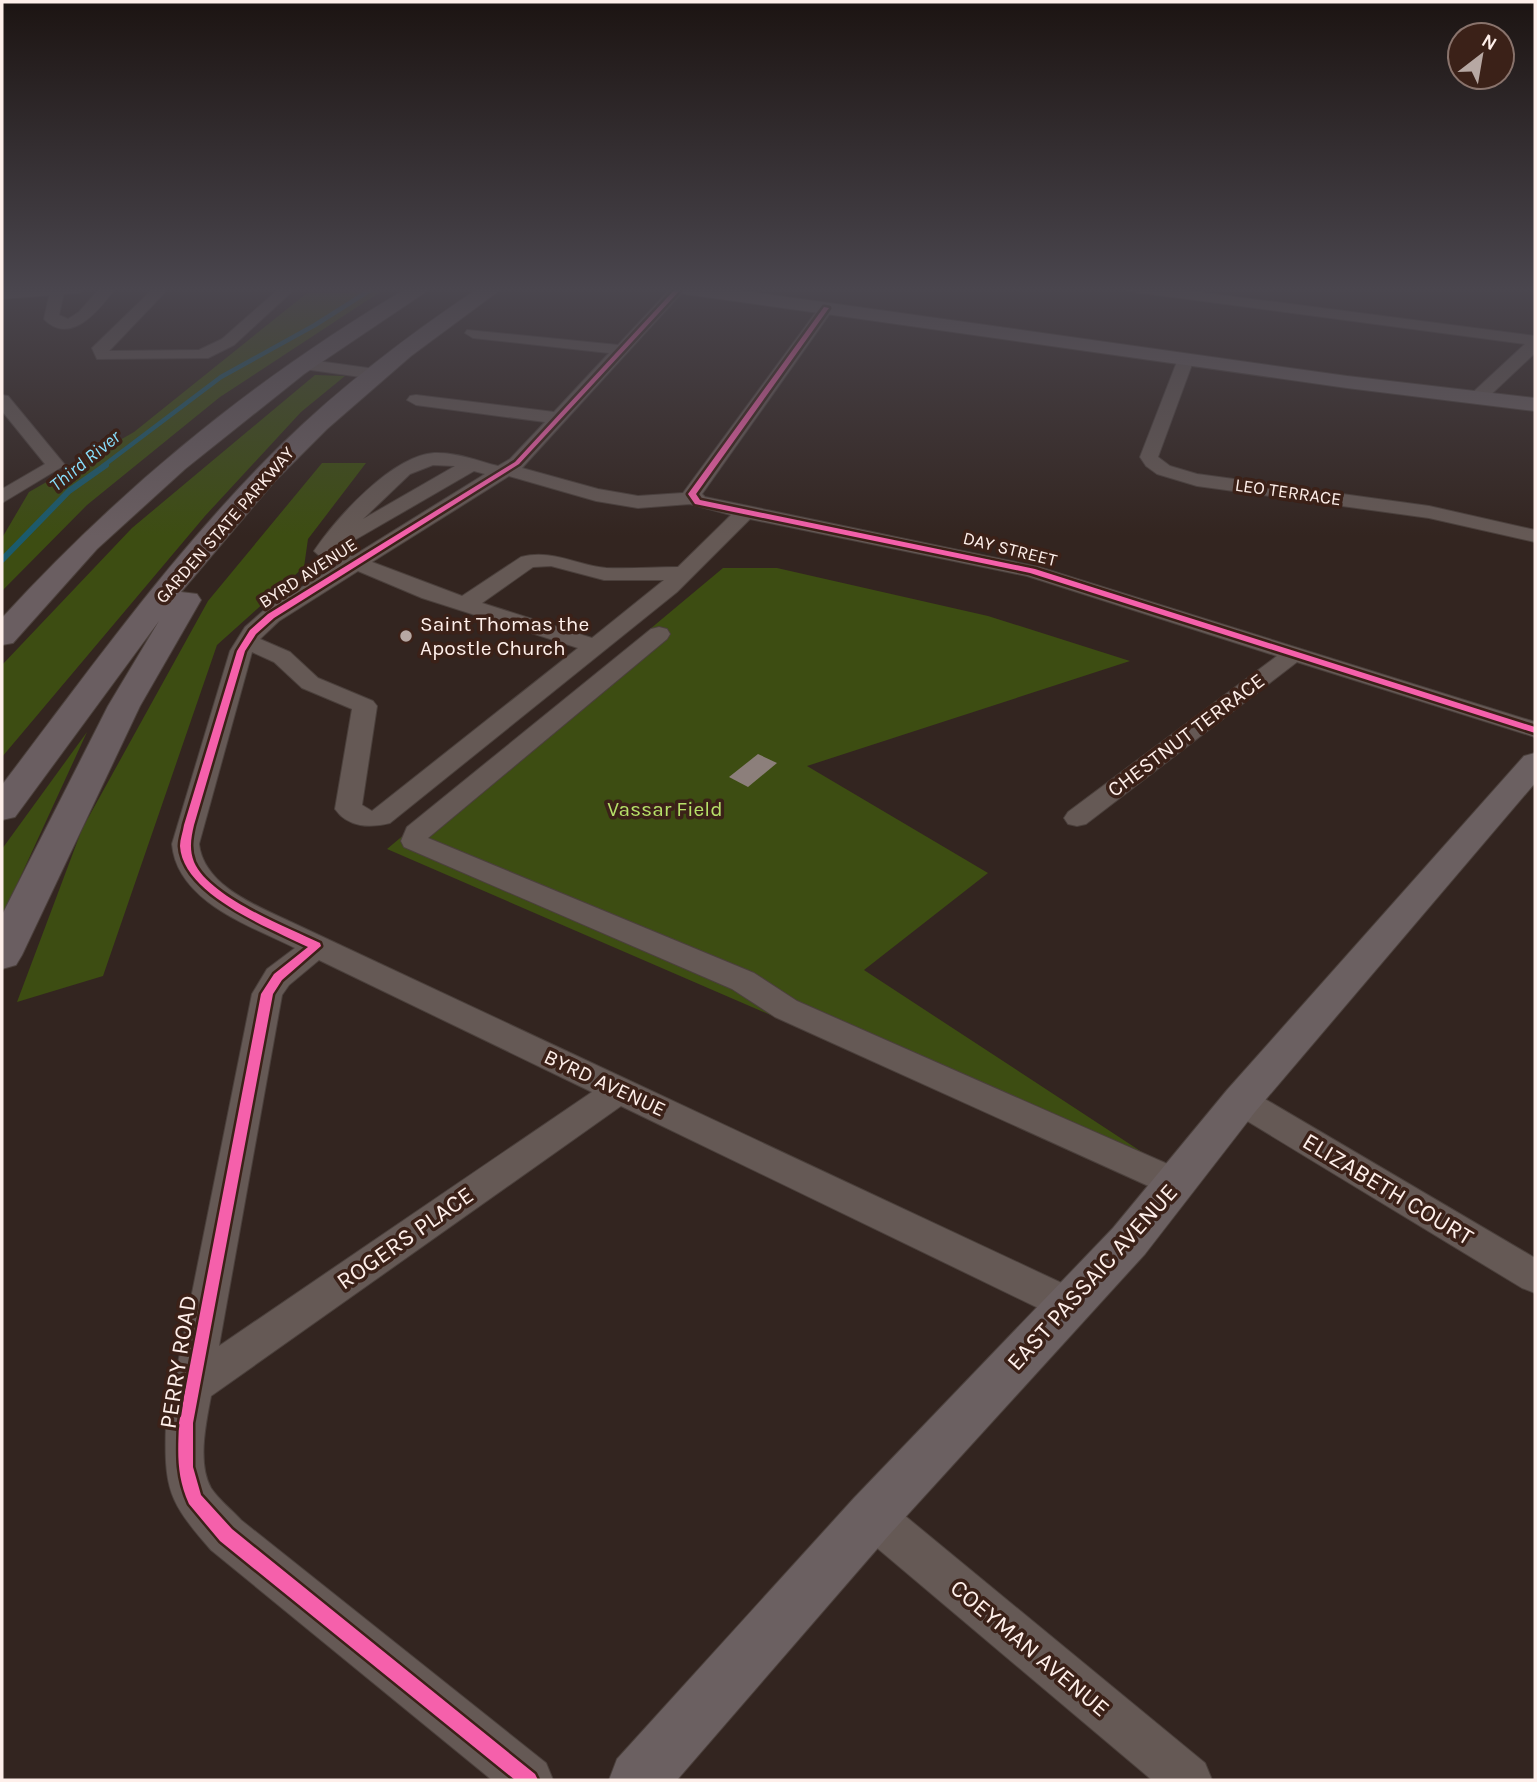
<svg xmlns="http://www.w3.org/2000/svg" width="1537" height="1782" font-family="Karla,sans-serif">
	<style>
		.green { fill: #3d4d12 }
		.lines { fill: none; stroke-linecap: round; stroke-linejoin: round }
		.stream-far1 { stroke: #1b5b6d; stroke-width: 4.5 }
		.stream { stroke: #1b5b6d; stroke-width: 6 }
		.building { fill: #8c7f7b }
		.minor-casing { stroke: #4b403c; stroke-width: 2 }
		.major-casing { stroke: #4b403c; stroke-width: 2 }
		.highway-casing { stroke: #4b403c; stroke-width: 2 }
		.minor { fill: #655955; fill-rule: evenodd }
		.major { fill: #6b6061; fill-rule: evenodd }
		.highway { fill: #6a5e61; fill-rule: evenodd }
		.cycleway-casing { stroke: #3b2118; stroke-width: 5 }
		.cycleway { fill: #f560ab; fill-rule: evenodd }
		.poi-dot { fill: #b7a8a3; stroke: #3b2118; stroke-width: 2.5 }
		.labels { text-anchor: middle; dominant-baseline: central; stroke-width: 7; stroke-linejoin: round; paint-order: stroke }
		.far-street-label { font-size: 18px; fill: #feefea; stroke: #3b2118 }
		.far-water-label { font-size: 19px; font-style: italic; fill: #88defc; stroke: #3b2118 }
		.poi-label { font-size: 21px; fill: #feefea; stroke: #3b2118; text-anchor: start }
		.street-label { font-size: 21px; fill: #feefea; stroke: #3b2118 }
		.park-label { font-size: 21px; fill: #b6e069; stroke: #3b2118 }
		.near-street-label { font-size: 24px; fill: #feefea; stroke: #3b2118 }
	</style>
	<rect width="100%" height="100%" fill="#332520"/>
	<path class="green" d="M380 292 220 397 87 505 2 591V538L29 492 134 432 307 293Z
		M315 375 345 376 301 412 205 516 2 757V665L132 528Z
		M322 463H366L308 539 304 567 217 645 103 976 17 1002 82 829 208 601Z
		M723 568H777L988 616 1130 661 807 766 988 873 864 970 1148 1156 782 1020 387 849Z
		M87 732 2 917V849Z"/>
	<g class="lines">
		<path class="stream-far1" d="M103 466 221 377 315 325 375 287"/>
		<path class="stream" d="M2 560 69 491 106 465"/>
	</g>
	<path class="building" d="M758 754 777 763 748 787 729 777Z"/>
	<g class="lines">
		<g class="minor-casing">
			<path id="minor" d="M51 287 65 288 59 315 68 319 79 312 101 287H116C101 308 71 347 44 319Z
				M155 287H170L109 351 199 350 222 339 281 287H297L234 345 208 358 97 359 92 348Z
				M672 287H687L522 468 598 489 638 496 683 493 821 305H831L834 308 702 494 705 497 1039 567 1535 722V737L1297 662 1086 824 1077 826 1068 824 1064 818 1068 812 1277 656 1027 576 750 519 677 592 390 823C371 828 348 828 335 809L352 709 302 688 274 662 252 652 199 844C204 886 257 906 291 922L1083 1293 1088 1305 1083 1317 1070 1321 1057 1317 621 1106 211 1396C206 1423 197 1463 211 1488 218 1499 232 1510 241 1520L546 1763 553 1780H492L211 1550C168 1501 164 1489 166 1423L252 994 267 969 295 948C251 926 177 902 172 844L230 651 245 627 263 611 338 565 324 560 314 551C337 517 392 456 434 453 456 452 478 461 498 466L510 459 545 422 416 405 407 400 410 396 416 395 554 412 609 353 473 338 465 333 467 330 618 345ZM433 465 455 466 363 519 410 474ZM474 471 485 474 353 556 336 550 343 542 353 541ZM509 476 596 501 638 508 690 504 731 515 678 567C654 567 630 569 606 568 576 565 552 549 521 557L462 596 372 562ZM551 566 604 580H664L592 638 482 603 533 567ZM358 571 422 598 578 648 372 811 362 805 377 706 373 701 318 678 290 652 260 639 279 621ZM319 960 592 1092 219 1346 282 995 289 985Z
				M1120 287H1160L1535 336V353L1482 403H1470L1467 399 1470 395 1525 344 1127 291Z
				M1186 354 1194 359 1158 457 1170 466 1197 474 1429 506 1535 530V542L1429 518 1197 486 1157 474 1146 466 1140 457 1178 359Z
				M303 359 375 369 383 374 375 379 297 368 295 364Z
				M2 395 8 396 65 465 2 503V489L45 464 2 411Z
				M659 627 667 629 670 634 667 639 428 838 754 973 797 1001 1188 1173 1193 1183 1188 1193 1176 1197 1164 1193 775 1017 732 989 404 847 401 841 407 827 651 629Z
				M1241 1088 1253 1092 1535 1258V1293L1522 1288 1229 1110 1225 1101 1229 1092Z
				M872 1495 887 1501 1205 1763 1212 1780H1152L857 1531 851 1516 857 1501Z"/>
		</g>
		<g class="major-casing">
			<path id="major" d="M2 287H88L79 293 2 299Z
				M668 287H716L1347 376 1535 398V411L1347 388 677 293Z
				M1535 753V783L1255 1112 1145 1254 890 1534 677 1780H609L617 1759 854 1498 1113 1228 1227 1090 1524 756Z"/>
		</g>
		<g class="highway-casing">
			<path id="highway" d="M409 287H433L304 374 185 469 97 549 13 643 2 645V618C121 488 256 377 409 287Z
				M480 287H504L411 356 327 429 274 482 181 592 197 594 201 600 140 706 22 955 16 965 2 969V915L108 706 159 621 15 817 2 820V785C91 668 176 548 281 445 342 385 410 334 480 287Z"/>
		</g>
		<use href="#minor" class="minor"/>
		<use href="#major" class="major"/>
		<use href="#highway" class="highway"/>
		<g class="cycleway-casing">
			<path id="cycleway" d="M677 287H683L519 464 274 618 256 634 245 651 194 825C191 838 189 849 194 862 209 897 286 927 320 943L321 946 282 980 273 994 193 1423V1467L201 1495 232 1529 535 1774 538 1780H515L220 1541 189 1504C176 1475 178 1453 179 1423L261 994 274 974 308 947C270 928 183 895 180 846 180 839 183 832 184 825L237 651 250 630 268 614 515 462Z
				M824 307 829 308 696 494 700 500 1035 569 1535 727V733L1030 573 695 504 688 494Z"/>
		</g>
		<use href="#cycleway" class="cycleway"/>
	</g>
	<linearGradient id="sky" x2="0" y2="1"><stop stop-color="#1c1412"/><stop offset="0.54" stop-color="#4a464e"/><stop offset="1" stop-color="#4a464e" stop-opacity="0"/></linearGradient>
	<rect width="1537" height="536" fill="url(#sky)"/>
	<circle class="poi-dot" cx="406" cy="636" r="7"/>
	<g class="labels">
		<g class="far-street-label">
			<text transform="translate(1288 492) rotate(8)">LEO TERRACE</text>
			<text transform="translate(225 525) rotate(-49)">GARDEN STATE PARKWAY</text>
			<text transform="translate(1010 549) rotate(14)">DAY STREET</text>
			<text transform="translate(308 573) rotate(-33)">BYRD AVENUE</text>
		</g>
		<g class="far-water-label">
			<text transform="translate(85 461) rotate(-39)">Third River</text>
		</g>
		<g class="poi-label">
			<text x="420" y="624">Saint Thomas the<tspan x="420" dy="24">Apostle Church</tspan></text>
		</g>
		<g class="street-label">
			<text transform="translate(1186 735) rotate(-37)">CHESTNUT TERRACE</text>
			<text transform="translate(605 1083) rotate(25)">BYRD AVENUE</text>
		</g>
		<g class="park-label">
			<text x="665" y="809">Vassar Field</text>
		</g>
		<g class="near-street-label">
			<text transform="translate(1388 1189) rotate(31)">ELIZABETH COURT</text>
			<text transform="translate(405 1238) rotate(-35)">ROGERS PLACE</text>
			<text transform="translate(1092 1277) rotate(-48)">EAST PASSAIC AVENUE</text>
			<text transform="translate(178 1362) rotate(-81)">PERRY ROAD</text>
			<text transform="translate(1030 1648) rotate(40)">COEYMAN AVENUE</text>
		</g>
	</g>
	<rect width="1537" height="1782" fill="none" stroke="#feefea" stroke-width="7"/>
	<g transform="translate(1481 56) rotate(31)"><circle r="33" fill="#3b2118" stroke="#89736c" stroke-width="2"/>
	<path d="M0-5L12 26L0 18L-12 26Z" fill="#b7a8a3"/>
	<text y="-10" font-size="19" font-weight="bold" text-anchor="middle" fill="#feefea">N</text>
	</g>
</svg>
